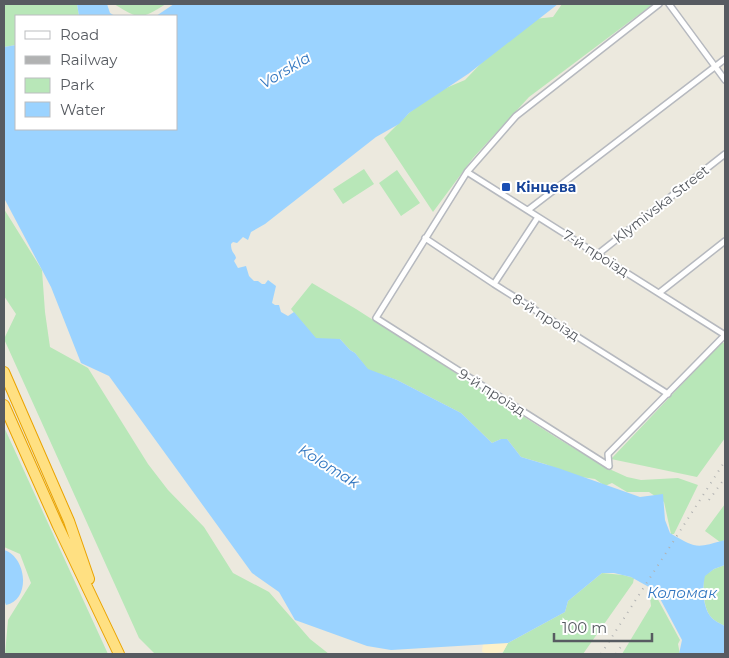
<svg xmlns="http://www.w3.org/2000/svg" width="729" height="658" font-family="Montserrat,sans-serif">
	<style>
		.green { fill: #b8e7b8 }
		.sand { fill: #fdf1c9 }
		.water { fill: #9bd3ff }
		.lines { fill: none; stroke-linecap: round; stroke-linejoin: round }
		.street-casing { stroke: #b6b9bf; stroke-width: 8 }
		.highway-casing { stroke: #eaa300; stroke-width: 12 }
		.street { stroke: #fff; stroke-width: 5 }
		.highway { stroke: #ffe082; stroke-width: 10 }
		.rail { stroke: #b1b2b2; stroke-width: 2; stroke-dasharray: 1 6; stroke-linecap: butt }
		.transit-dot { fill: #1a4fb4; stroke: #fff; stroke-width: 2 }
		.labels { text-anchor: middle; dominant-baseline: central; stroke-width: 4; stroke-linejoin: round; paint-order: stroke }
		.transit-label { font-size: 14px; font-weight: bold; fill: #164399; stroke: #fff; text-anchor: start }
		.street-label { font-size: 14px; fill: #575b61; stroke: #fff }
		.water-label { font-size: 15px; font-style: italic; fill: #3478c1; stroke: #fff }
	</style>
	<rect width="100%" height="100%" fill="#ece9de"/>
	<path class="green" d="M4 4H77L79 16H16V45L4 47Z
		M114 4H166C140 20 140 20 114 4Z
		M562 4H653L529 97 473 158 433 212 384 138 409 113 434 93 465 80 493 51 534 19 553 17Z
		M364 169 374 184 343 204 333 189Z
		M397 170 420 203 401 216 379 183Z
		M4 209 42 270 45 312 50 347 88 368 148 464 168 490 204 527 233 573 269 592 310 639 329 654H155L139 638 4 339 16 314 4 296Z
		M312 283 356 309 557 438 605 467 627 477 641 480 678 478 698 485 674 534H671L664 502 649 492H627L612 483 605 486 595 479 574 476 545 464 521 457 507 439H501L492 443 461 413 397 380 368 370 355 353 350 350 340 339H316L291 309Z
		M722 342 725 344V438L697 477 611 459Z
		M4 427 108 654H5L8 620 31 583 20 554 4 547Z
		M725 504V540L720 542 705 531Z
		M725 565V626C721 624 714 621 711 617 703 608 703 588 704 576L714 569Z
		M602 573 623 575 634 578 633 583 583 654H502L508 643 565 612 568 601Z
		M655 594 680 640 678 644 680 654H622L651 606 650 598Z"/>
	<path class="sand" d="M483 643H508L503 652 489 654 482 652Z"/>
	<path class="water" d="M77 4H107L110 13 115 16H79Z
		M174 4H558L468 74 409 113 399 124 376 137 265 224 251 232 248 240 243 237 237 243 233 242 231 244C231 253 235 253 236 258L234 261 238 268 246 266 249 276 254 281H258L262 284H265L268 280 276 286 272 303 275 305H279L281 312 288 316 294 312 316 338 340 339 350 350 355 353 368 369 397 380 461 413 492 443 501 439H507L521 457 558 468 640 497 663 494 665 520 670 533C697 549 696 548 725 540V565L714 569 705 576C702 588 703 608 711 617 714 621 721 624 725 626V649L724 654H679L682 640 656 591 631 577 614 573H602L568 601 565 612 508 643 391 650 367 646 295 620 279 592 252 573 109 376 81 363 51 287 4 198V47L16 45V129H176V16H156Z
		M4 550C27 557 31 600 6 605L4 600 5 596Z"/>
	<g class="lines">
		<g class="street-casing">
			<path id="street" d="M669 4 725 80
				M467 172 725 335 608 454 609 466
				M528 210 725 59
				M425 238 494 284 668 394
				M598 254 725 154
				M494 284 538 217
				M659 293 725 241
				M609 466 376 318 467 172 516 116 659 4"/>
		</g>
		<g class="highway-casing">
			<path id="highway" d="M4 372 69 521 89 579
				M4 405 58 526 119 654"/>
		</g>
		<use href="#street" class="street"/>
		<use href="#highway" class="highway"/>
		<path class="rail" d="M709 500 725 478
			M601 654 725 461
			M616 654 622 645"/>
	</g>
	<rect class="transit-dot" x="501" y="182" width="10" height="10" rx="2.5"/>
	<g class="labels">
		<g class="transit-label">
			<text x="516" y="187">Кінцева</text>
		</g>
		<g class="street-label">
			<text transform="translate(661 204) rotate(-38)">Klymivska Street</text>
			<text transform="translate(596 253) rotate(32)">7-й проїзд</text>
			<text transform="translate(546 317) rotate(32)">8-й проїзд</text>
			<text transform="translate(492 392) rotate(32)">9-й проїзд</text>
		</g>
		<g class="water-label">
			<text transform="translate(285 70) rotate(-31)">Vorskla</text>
			<text transform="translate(329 466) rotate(32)">Kolomak</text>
			<text x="682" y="592">Коломак</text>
		</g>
	</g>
	<rect width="729" height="658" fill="none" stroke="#575b61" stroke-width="10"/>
	<rect x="15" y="15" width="162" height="115" fill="#ffffff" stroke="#bcbdc0"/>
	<rect x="25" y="31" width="25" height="8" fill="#ffffff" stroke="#bcbdc0"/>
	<text x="60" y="40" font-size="15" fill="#575b61">Road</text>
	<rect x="25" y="56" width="25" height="8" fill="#b1b2b2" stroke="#bcbdc0"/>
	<text x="60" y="65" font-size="15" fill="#575b61">Railway</text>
	<rect x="25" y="78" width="25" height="15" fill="#b8e7b8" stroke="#bcbdc0"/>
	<text x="60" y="90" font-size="15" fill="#575b61">Park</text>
	<rect x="25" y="102" width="25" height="15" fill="#9bd3ff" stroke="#bcbdc0"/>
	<text x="60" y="115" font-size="15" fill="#575b61">Water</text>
	<path d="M554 633v8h98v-8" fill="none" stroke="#575b61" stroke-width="2.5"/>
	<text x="562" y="633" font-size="15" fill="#575b61" stroke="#ffffff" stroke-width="4" paint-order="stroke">100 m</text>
</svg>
